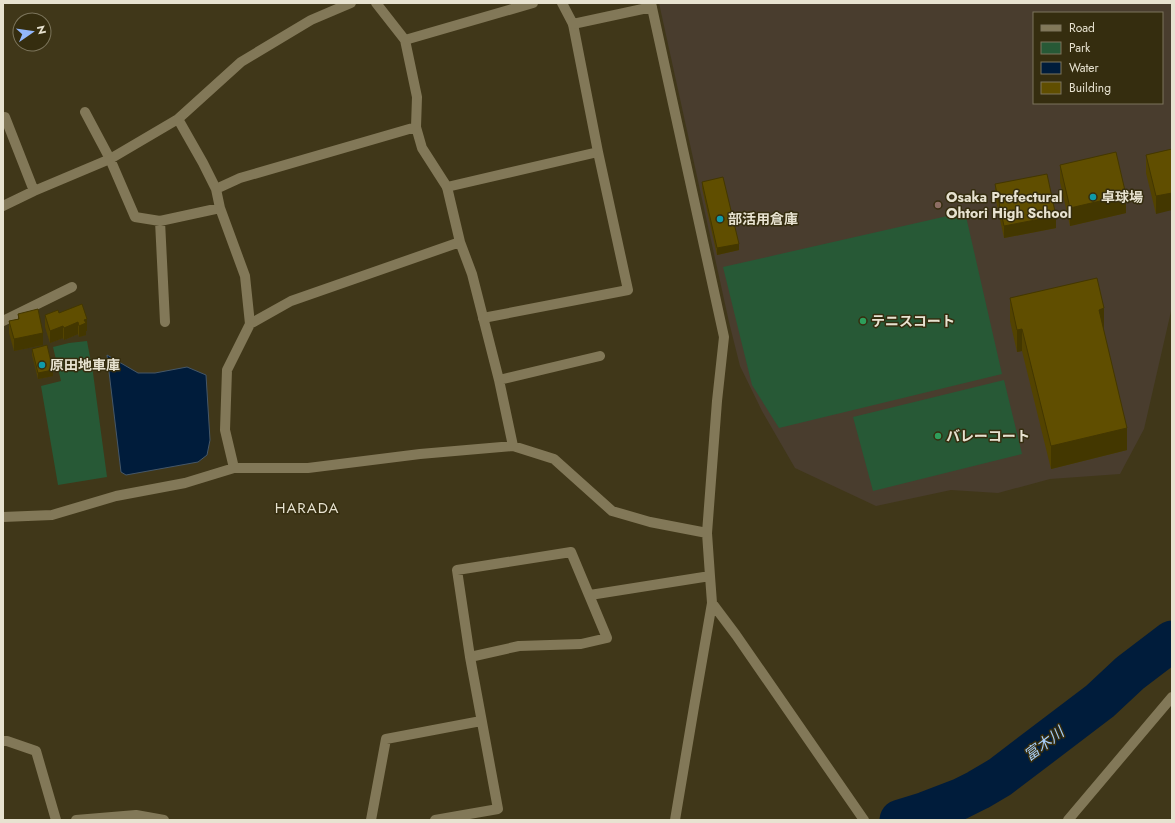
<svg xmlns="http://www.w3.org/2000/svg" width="1175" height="823" font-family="Jost,'Noto Sans JP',sans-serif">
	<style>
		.education { fill: #493d2e; fill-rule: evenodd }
		.green { fill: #275936 }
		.water { fill: #001c3b; stroke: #455768 }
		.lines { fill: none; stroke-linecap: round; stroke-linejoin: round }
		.river { stroke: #001c3b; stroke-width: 41 }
		.lane { stroke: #827858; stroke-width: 10 }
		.street { stroke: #827858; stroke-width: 10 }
		.secondary { stroke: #827858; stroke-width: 10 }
		.wall { fill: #534300 }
		.shaded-wall { fill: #433700 }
		.building { fill: #604e00; stroke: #433700 }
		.culture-dot { fill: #0f9aa8; stroke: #352d0f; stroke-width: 1.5 }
		.education-dot { fill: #8d6e63; stroke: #352d0f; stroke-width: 1.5 }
		.leisure-dot { fill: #2e9e5b; stroke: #352d0f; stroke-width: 1.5 }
		.labels { text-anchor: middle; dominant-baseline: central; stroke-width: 3; stroke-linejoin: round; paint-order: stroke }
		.poi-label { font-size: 14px; font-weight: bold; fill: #e7e2d0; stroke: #352d0f; text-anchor: start }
		.neighbourhood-label { font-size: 15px; letter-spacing: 1px; fill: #e7e2d0; stroke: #352d0f }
		.water-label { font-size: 15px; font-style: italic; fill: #a8cef8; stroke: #352d0f }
	</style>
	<rect width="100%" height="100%" fill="#403719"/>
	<path class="education" d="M659 3H1172V307L1144 429 1120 474 1050 479 998 493 951 490 876 506 795 468 762 411 740 366 729 322ZM1034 13H1162V103H1034Z"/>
	<path class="green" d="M965 212 1002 374 779 428 752 385 723 267Z
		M87 341 93 373 107 477 58 485 41 386 61 381 53 347 69 343Z
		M1004 380 1022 454 873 491 853 417Z"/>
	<path class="water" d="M107 355 138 373H155L187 367 206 375 210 440 207 455 198 462 126 475 121 472Z"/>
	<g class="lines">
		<path class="river" d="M900 820 926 812 960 799 978 790 1000 777 1100 701 1130 673 1172 641"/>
		<path class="lane" d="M405 40 533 3
			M85 112 110 159
			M447 187 598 152
			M483 318 628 290 598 152 573 24"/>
		<path class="street" d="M376 3 405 40 417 97 416 127 422 148 447 187 460 242 472 274 499 380 513 446
			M562 3 573 24 652 7
			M651 3 724 337 717 401 707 533 710 576 712 603 694 707 675 820
			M5 117 34 191
			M178 119 203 163 216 189 220 208 245 276 250 324 227 370 225 430 234 468
			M110 159 135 217 160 221 220 208
			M216 189 240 178 416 127
			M3 206 34 191 110 159 178 119 241 62 311 20 351 3
			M160 221 165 322
			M3 321 72 287
			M250 324 291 301 460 242
			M499 380 600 356
			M3 517 52 515 116 496 185 483 234 468H308L420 454 513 446 554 459 612 511 650 522 707 533
			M590 595 710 576
			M712 603 736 635 864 820
			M3 741H7L36 751 56 820
			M76 820 136 815 164 820
			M371 820 386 739 481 721
			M435 820 498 809 470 657 519 646 581 644 607 638 571 552 457 570 470 657"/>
		<path class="secondary" d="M1068 820 1172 697"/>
	</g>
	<path class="wall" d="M1172 149 1156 214 1146 173V155Z
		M1060 165 1126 213 1070 226 1060 182Z
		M702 182 739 250 717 255 702 188Z
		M995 184 1056 228 1004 238 995 196Z
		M1010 298 1104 331 1127 450 1051 469 1022 351 1017 352 1010 321Z
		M82 304 87 331H86V335L79 337 78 334 64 340 63 338 50 343 45 327V315L59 313Z
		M18 314 43 345 14 351 9 333V321L18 319Z
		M32 349 53 376 38 379 32 355Z"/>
	<path class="shaded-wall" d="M1172 193V210L1156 214V196Z
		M1126 195V213L1070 226V208Z
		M1056 216V228L1004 238V226Z
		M739 244V250L717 255V248Z
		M1104 308V331L1099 332V310Z
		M87 319V331H86V335L79 337V326L84 320Z
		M78 322V334L64 340V328Z
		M63 326V338L50 343V331Z
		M1022 329V351L1017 352V330Z
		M43 333V345L14 351V339Z
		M53 370V376L38 379V373Z
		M1127 428V450L1051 469V446Z"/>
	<path class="building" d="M1172 149V193L1156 196 1146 155Z
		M1116 152 1126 195 1070 208 1060 165Z
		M1047 174 1056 216 1004 226 995 184Z
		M723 177 739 244 717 248 702 182Z
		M1097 278 1104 308 1099 310 1127 428 1051 446 1022 329 1017 330 1010 298Z
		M82 304 87 319 84 320 86 323 79 326 78 322 64 328 63 326 50 331 45 315 58 310 59 313Z
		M38 309 43 333 14 339 9 321 19 319 18 314Z
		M47 345 53 370 38 373 32 349Z"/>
	<g class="culture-dot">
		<circle cx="1093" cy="197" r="4"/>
		<circle cx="720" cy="219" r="4"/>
		<circle cx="42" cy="365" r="4"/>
	</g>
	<circle class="education-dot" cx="938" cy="205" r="4"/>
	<g class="leisure-dot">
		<circle cx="863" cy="321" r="4"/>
		<circle cx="938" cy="436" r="4"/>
	</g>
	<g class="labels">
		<g class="poi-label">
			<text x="946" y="197">Osaka Prefectural<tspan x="946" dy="16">Ohtori High School</tspan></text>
			<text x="1101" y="197">卓球場</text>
			<text x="728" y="219">部活用倉庫</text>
			<text x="871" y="321">テニスコート</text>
			<text x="50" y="365">原田地車庫</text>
			<text x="946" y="436">バレーコート</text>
		</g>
		<g class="neighbourhood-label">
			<text x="307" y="508">HARADA</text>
		</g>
		<g class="water-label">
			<text transform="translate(1044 744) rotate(-37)">富木川</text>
		</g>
	</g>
	<rect width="1175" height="823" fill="none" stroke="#e7e2d0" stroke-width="8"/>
	<rect x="1033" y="12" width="130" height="92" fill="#352d0f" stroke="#7c755c"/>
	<rect x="1041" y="25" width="20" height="6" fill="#827858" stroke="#7c755c"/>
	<text x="1069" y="32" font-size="12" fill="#e7e2d0">Road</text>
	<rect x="1041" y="42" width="20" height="12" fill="#275936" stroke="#7c755c"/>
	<text x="1069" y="52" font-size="12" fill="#e7e2d0">Park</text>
	<rect x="1041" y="62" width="20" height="12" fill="#001c3b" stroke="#7c755c"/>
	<text x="1069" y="72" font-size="12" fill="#e7e2d0">Water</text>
	<rect x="1041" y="82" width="20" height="12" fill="#604e00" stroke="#7c755c"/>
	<text x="1069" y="92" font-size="12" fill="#e7e2d0">Building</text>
	<g transform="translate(32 32) rotate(77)"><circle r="19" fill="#352d0f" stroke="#7c755c"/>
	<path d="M0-3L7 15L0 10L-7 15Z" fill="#92b7fd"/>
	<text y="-6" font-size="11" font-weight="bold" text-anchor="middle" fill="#e7e2d0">N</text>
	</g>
</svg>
